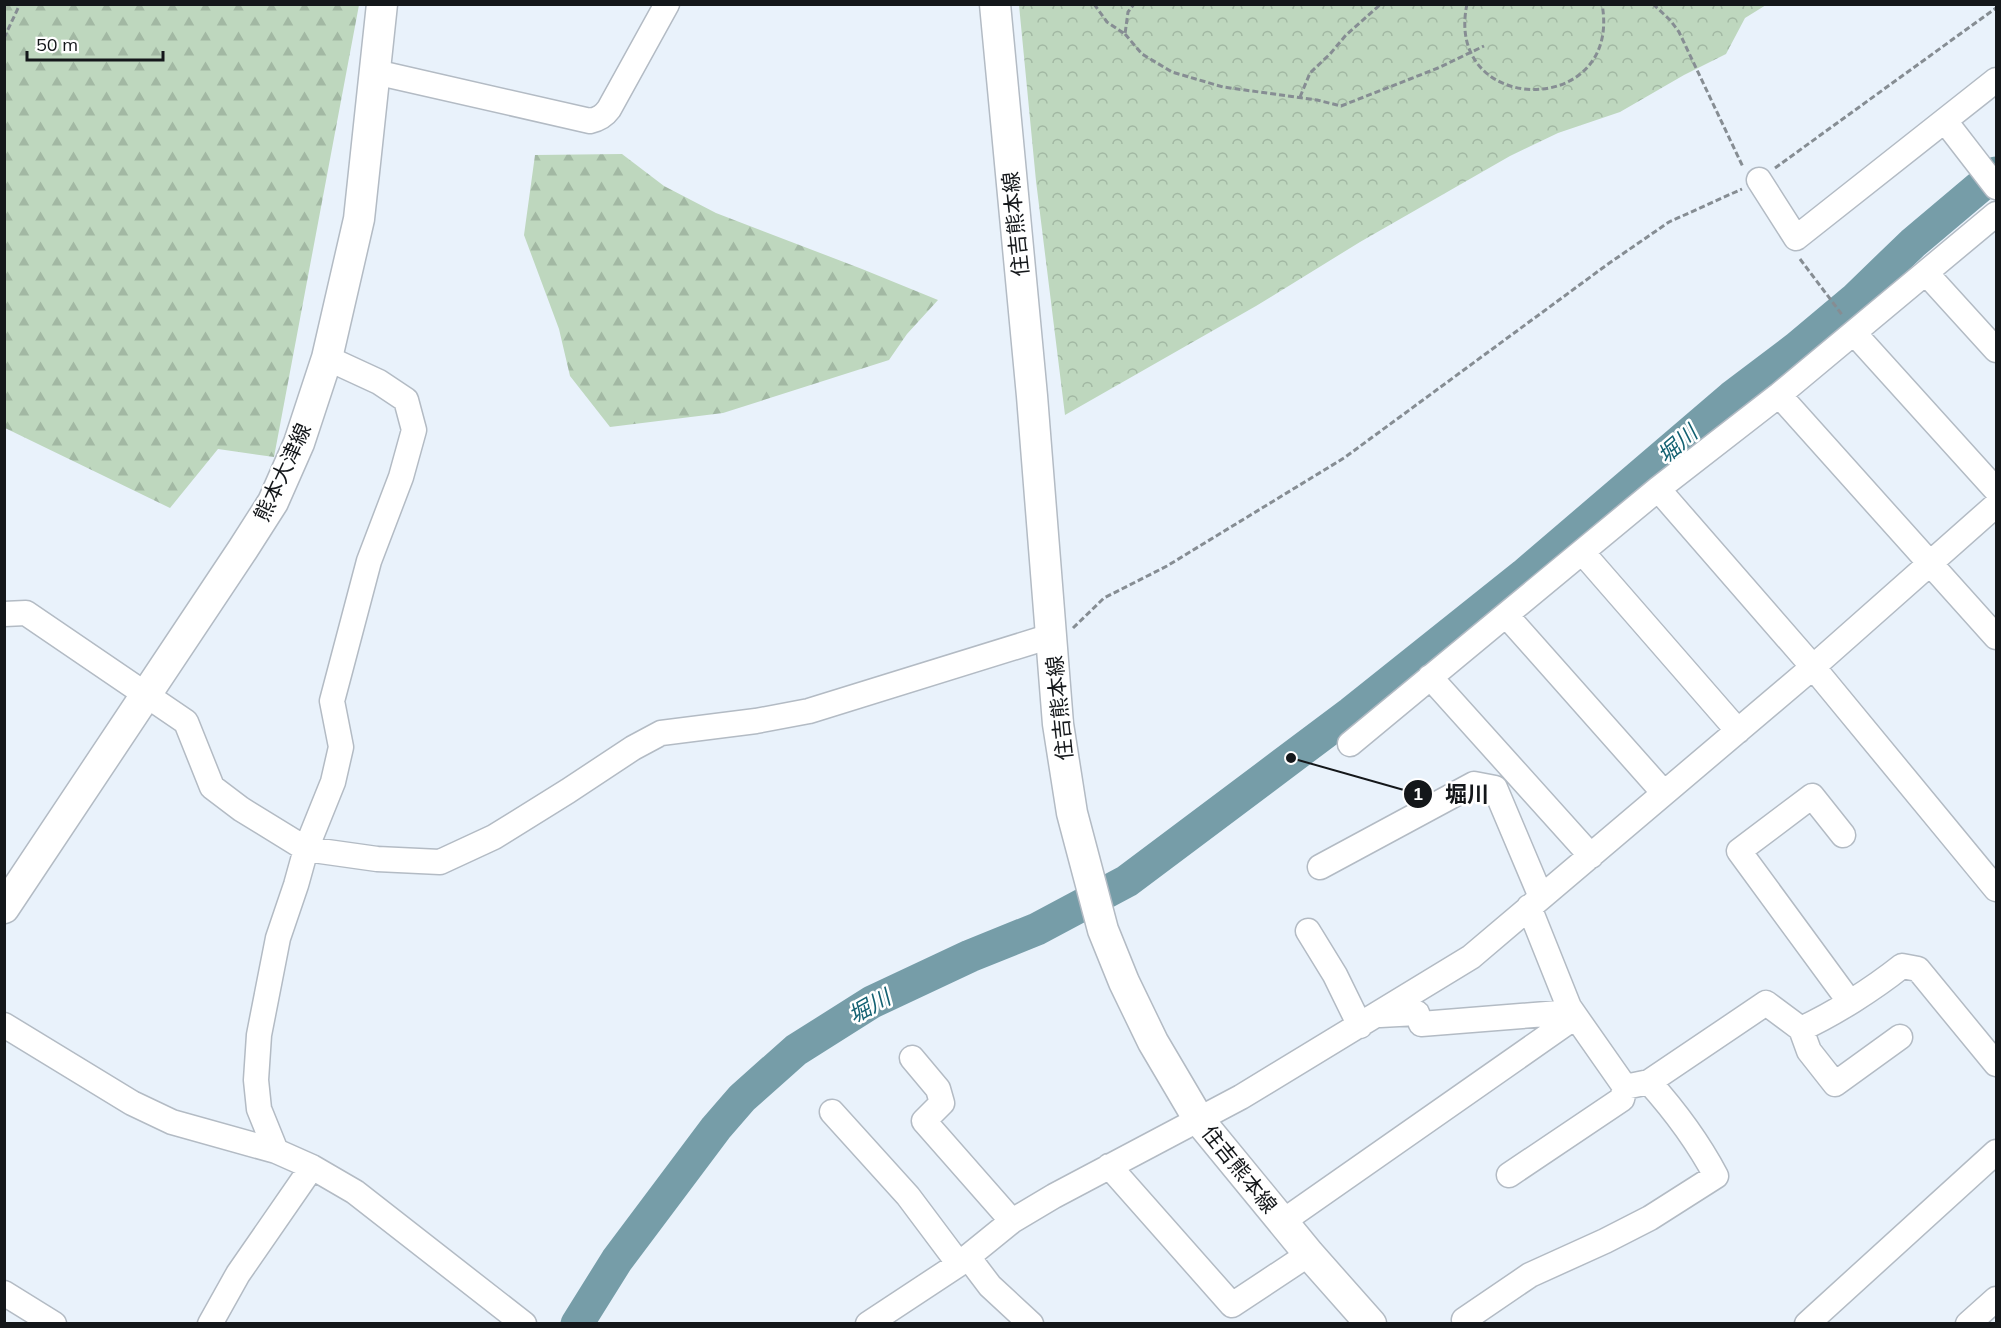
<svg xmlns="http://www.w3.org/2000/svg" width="2001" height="1328" font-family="Mulish,'Noto Sans JP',sans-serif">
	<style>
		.forest { fill: url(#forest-firs) }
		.park { fill: url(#park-crowns) }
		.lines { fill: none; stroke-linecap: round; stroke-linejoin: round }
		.river { stroke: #769da8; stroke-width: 33 }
		.minor-casing { stroke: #b3bbc4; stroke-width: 27 }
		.major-casing { stroke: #b3bbc4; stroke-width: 33 }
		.path { stroke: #868d93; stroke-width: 3; stroke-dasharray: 6 3; stroke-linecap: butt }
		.minor { stroke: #fff; stroke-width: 24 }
		.major { stroke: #fff; stroke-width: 30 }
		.labels { text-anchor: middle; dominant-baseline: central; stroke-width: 5; stroke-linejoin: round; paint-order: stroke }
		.street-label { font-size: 21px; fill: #14171a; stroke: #fff }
		.water-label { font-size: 22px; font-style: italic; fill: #136172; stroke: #fff }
		.leader { fill: none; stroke: #14171a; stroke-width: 2 }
		.callout-dot { fill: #14171a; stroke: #fff; stroke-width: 2 }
		.mark-label { font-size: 18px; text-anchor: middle; font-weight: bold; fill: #fff }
		.callout-label { font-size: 22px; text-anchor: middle; font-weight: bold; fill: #14171a; stroke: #fff; stroke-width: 5; stroke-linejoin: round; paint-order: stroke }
	</style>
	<defs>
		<pattern id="forest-firs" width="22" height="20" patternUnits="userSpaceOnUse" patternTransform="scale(1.5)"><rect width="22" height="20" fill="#bed7be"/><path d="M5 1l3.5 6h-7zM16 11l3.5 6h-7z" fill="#a2b8a3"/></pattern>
		<pattern id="park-crowns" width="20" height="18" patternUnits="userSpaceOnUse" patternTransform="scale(1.5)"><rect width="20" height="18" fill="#bed7be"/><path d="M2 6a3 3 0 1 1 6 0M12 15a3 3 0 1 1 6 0" fill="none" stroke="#a2b8a3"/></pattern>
	</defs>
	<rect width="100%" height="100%" fill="#e9f2fb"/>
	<path class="forest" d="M4 5H359L274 457 218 449 170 508 5 428Z
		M622 154 664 186 716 213 862 269 938 300 907 334 889 360 723 413 610 427 570 376 559 329 524 235 535 155Z"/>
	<path class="park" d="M1019 5V4L1766 5 1745 18 1726 54 1684 75 1620 112 1558 133 1510 156 1360 242 1256 306 1065 415 1036 181Z"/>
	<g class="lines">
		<path class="river" d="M577 1324 617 1260 716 1128 742 1098 796 1050 872 1002 970 956 1037 929 1127 881 1351 713 1524 575 1732 397 1798 347 1854 300 1913 243 1996 173"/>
		<g class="minor-casing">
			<path id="minor" d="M375 72 590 121C599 119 604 116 609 109L667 4
				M1945 121 1996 187
				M1759 180 1796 238 1996 80
				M1926 273 1996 350
				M1854 333 1996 490
				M1779 395 1996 637
				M1658 489 1813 667 1996 889
				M1582 552 1738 731
				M4 614 26 613 186 722 212 787 241 809 306 849 377 859 440 862 494 837 568 791 633 748 661 733 756 721 809 711 1051 636
				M1506 615 1664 793
				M1430 677 1591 856
				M1350 744 1658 489 1779 395 1996 214
				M1843 835 1812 796 1739 851 1849 1001
				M1320 867 1474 784 1495 788 1541 897
				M1529 907 1569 1007
				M1308 931 1335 975 1360 1026
				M1380 1015 1417 1013 1421 1024 1559 1013 1569 1007 1625 1087 1649 1082 1766 1003 1801 1029C1834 1014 1873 989 1902 966L1918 969 1996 1064
				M4 1025 132 1103 172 1122 276 1151 312 1167 355 1192 524 1324
				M1801 1029 1809 1051 1835 1084 1900 1037
				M912 1058 938 1089 942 1103 924 1121 1012 1221
				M832 1112 908 1196 959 1264
				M276 1151 259 1109 256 1080 259 1035 278 938 296 885 306 849 333 782 341 747 332 701 369 561 401 477 414 430 406 400 379 382 327 358
				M1109 1166 1232 1305 1309 1254
				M1509 1175 1622 1099 1625 1087
				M1282 1222 1575 1017
				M968 1257 990 1286 1031 1324
				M4 1293 54 1324
				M1464 1320 1530 1275 1605 1241 1650 1218 1716 1176C1698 1142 1675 1111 1649 1082
				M210 1324 238 1274 312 1167
				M868 1324 959 1264 1012 1221 1054 1196 1241 1097 1471 957 1813 667 1996 505
				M1807 1324 1996 1152
				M1968 1324 1996 1299"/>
		</g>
		<g class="major-casing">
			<path id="major" d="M995 4 1032 396 1058 724 1072 813 1103 930 1124 982 1153 1042 1199 1120 1309 1254 1371 1324
				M4 908 243 549 273 502 299 443 327 358 359 219 382 4"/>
		</g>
		<path class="path" d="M1094 4 1107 22 1125 34 1128 12 1134 4
			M1467 4C1443 117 1623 119 1602 4
			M1653 4 1670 20 1679 32 1743 167
			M1125 34 1142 54 1172 72 1223 87 1317 100 1341 106 1438 68 1484 46
			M4 38 20 4
			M1300 97 1310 73 1330 54 1346 35 1381 4
			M1775 168 1996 8
			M1800 259 1843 316
			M1073 628 1104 598 1167 566 1344 458 1608 264 1669 222 1742 189"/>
		<use href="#minor" class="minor"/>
		<use href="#major" class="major"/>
	</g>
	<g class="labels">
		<g class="street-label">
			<text transform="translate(1015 224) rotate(-96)">住吉熊本線</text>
			<text transform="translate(282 472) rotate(-65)">熊本大津線</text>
			<text transform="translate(1059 708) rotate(-96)">住吉熊本線</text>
			<text transform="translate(1240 1169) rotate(51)">住吉熊本線</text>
		</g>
		<g class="water-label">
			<text transform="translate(1677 444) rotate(-41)">堀川</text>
			<text transform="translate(869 1006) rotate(-29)">堀川</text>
		</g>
	</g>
	<path class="leader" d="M1291 758L1418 794"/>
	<g class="callout-dot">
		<circle cx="1291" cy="758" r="6"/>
		<circle cx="1418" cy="794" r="15"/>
	</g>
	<g class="mark-label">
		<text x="1418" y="800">1</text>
	</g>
	<g class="callout-label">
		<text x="1467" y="802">堀川</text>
	</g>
	<rect width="2001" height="1328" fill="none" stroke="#14171a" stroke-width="12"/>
	<path d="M27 51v9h136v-9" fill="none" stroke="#14171a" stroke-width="3"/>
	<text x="36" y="51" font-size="18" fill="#14171a" stroke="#ffffff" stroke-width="4.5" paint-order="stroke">50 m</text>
</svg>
